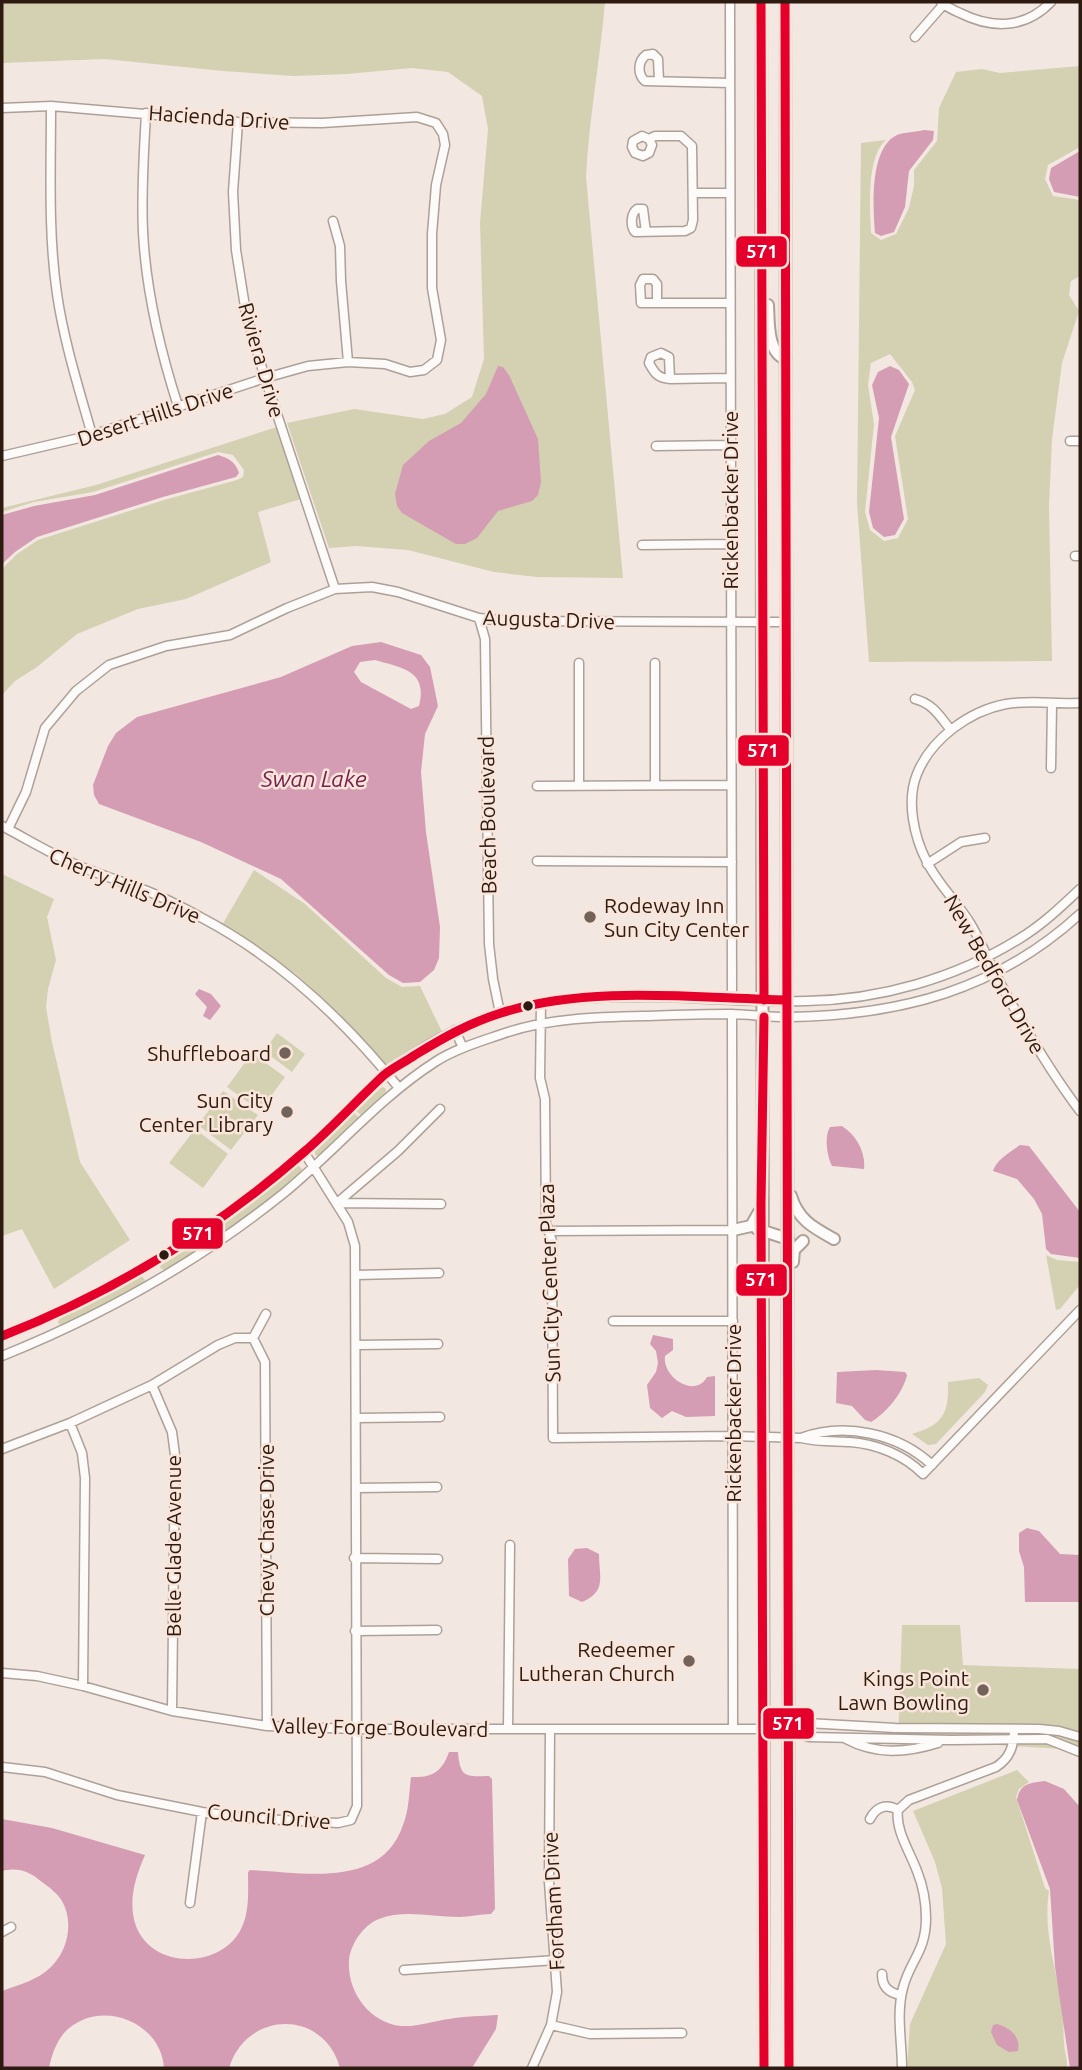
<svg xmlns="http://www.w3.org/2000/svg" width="1082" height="2070" font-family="Ubuntu,sans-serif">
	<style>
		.green { fill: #d4d0b2; fill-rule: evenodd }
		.water { fill: #d49db3; fill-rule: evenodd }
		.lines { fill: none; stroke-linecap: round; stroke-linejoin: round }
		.minor-casing { stroke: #ada097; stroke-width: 11 }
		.major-casing { stroke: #ada097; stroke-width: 14 }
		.minor { stroke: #fdfbfa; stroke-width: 8 }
		.major { stroke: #fdfbfa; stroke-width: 10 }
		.bus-1-casing { stroke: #fae5da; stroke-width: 14 }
		.bus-1 { stroke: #e4002b; stroke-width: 9 }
		.poi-dot { fill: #72625a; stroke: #fae5da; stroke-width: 2.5 }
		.bus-dot { fill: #2d1b11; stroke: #fae5da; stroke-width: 2.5 }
		.labels { text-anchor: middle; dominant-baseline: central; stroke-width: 5; stroke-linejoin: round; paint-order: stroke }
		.street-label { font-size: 21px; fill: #2d1b11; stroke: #fae5da }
		.poi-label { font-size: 21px; fill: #2d1b11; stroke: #fae5da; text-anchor: end }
		.water-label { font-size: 23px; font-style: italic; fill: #782150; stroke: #fae5da }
		.line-badge { stroke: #fae5da; stroke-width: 2.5 }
		.badge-label { font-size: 19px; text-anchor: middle; font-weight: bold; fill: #fff }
	</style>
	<rect width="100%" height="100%" fill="#f3e7e1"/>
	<path class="green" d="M2 2H605C600 61 589 118 586 177L623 578 537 577 494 572 408 550 356 546 329 548 287 423 354 409 423 419 445 414 472 397 484 359 480 223 488 129 482 96 448 72 412 68 347 74 294 76 223 71 105 59 2 63Z
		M1080 66V147L1048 165 1045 179 1053 196 1080 200V276L1071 281 1069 295 1079 311 1062 363 1052 439 1049 507 1052 661 869 662 857 504 861 143 886 140C866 157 870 209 871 233L881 240 896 234 909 208 914 186V170L937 141 939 108 956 72 982 69 1000 73ZM890 354 912 382 915 390 895 436 908 519 898 538 884 541 870 530 865 512 874 424 868 385 871 363Z
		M277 427 301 499 258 512 271 562 186 599 138 609 77 634 37 667 15 681 2 695V569L17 554 38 540 164 500 237 480 243 477 244 470 233 455 218 452 93 492 34 502 2 512V508L96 485Z
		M254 870 305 904 386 978 402 987 420 986 442 1032 415 1046 388 1068 322 998 296 974 222 925Z
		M2 874 54 899 47 917 56 960 48 989 46 1007 52 1042 80 1162 130 1240 54 1289 22 1229 2 1236Z
		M277 1033 305 1054 292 1072 264 1051Z
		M252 1053 285 1077 260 1111 227 1087Z
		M383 1087 386 1089 385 1095 363 1117 355 1110 379 1088Z
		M223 1091 258 1115 231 1150 198 1125Z
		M353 1112 361 1119 321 1156 315 1155V1148Z
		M195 1129 228 1154 203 1188 169 1163Z
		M298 1165 302 1169 301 1174 235 1225 166 1271 160 1268 162 1261 229 1216Z
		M1046 1255 1057 1260 1080 1262V1285L1060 1309 1056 1310Z
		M141 1275 145 1280 143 1284 62 1326 58 1323 60 1317Z
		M979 1378 988 1385 985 1392 936 1444 928 1445 912 1434C943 1425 949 1414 948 1382Z
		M902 1625H960L963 1665 1080 1669V1750L962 1743H898Z
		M1017 1770 1029 1782 1019 1789 1016 1797 1045 1888 1049 1891C1042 1938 1060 1976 1063 2020 1064 2027 1063 2035 1064 2042 1064 2051 1068 2060 1067 2068H907L910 2024 946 1944 942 1888 935 1862 913 1811Z"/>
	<path class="water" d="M924 130 934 131 933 140 909 171 905 207 894 232 881 236 875 233C873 208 869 148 897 135 904 132 916 132 924 130Z
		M1080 151V197L1054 192 1049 179 1051 168Z
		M498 366 503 367 509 375 538 439 541 482 538 495 532 501 498 511 477 538 465 544H456L402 513 397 506 395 494 403 465 429 441 461 423 486 394Z
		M890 366 899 370 909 384 891 437 904 519 895 535 884 537 873 528 869 512 879 418 872 385 878 372Z
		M218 455C228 458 236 462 239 473L236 477 163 497 37 537 15 552 2 564V515L34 506 95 495Z
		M381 642 421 655 430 667 438 706 425 734 421 772 426 832 440 927 439 958 434 970 420 982 403 983 389 975 281 879 201 842 99 804 94 795 93 785 108 746 116 733 137 717 281 677 352 646ZM375 660C402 668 428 670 419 706L411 709 361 682 354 672 360 662Z
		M199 989 211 994 221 1006 210 1020 203 1016 207 1007 195 994Z
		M842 1126C856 1135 866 1152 864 1169L832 1166C827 1156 824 1137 830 1127Z
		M1020 1145 1029 1146 1080 1212V1258L1051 1254 1046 1249 1042 1214 1034 1199 1017 1179 993 1171C996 1160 1010 1152 1020 1145Z
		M653 1335 673 1339V1350L665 1356C662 1377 695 1399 707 1377L715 1376V1416L686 1417 672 1411 662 1418 650 1408 647 1385 656 1372 658 1363 656 1351 650 1344Z
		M876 1370 905 1372 907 1375C903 1393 886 1413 871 1422L865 1420 852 1406 836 1403 837 1372Z
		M1027 1528 1039 1531 1060 1554 1080 1555V1602H1025L1024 1567 1019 1551V1533Z
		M587 1548 599 1554C599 1577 607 1591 582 1602L569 1596 568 1559 575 1549Z
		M449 1752H458C460 1777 465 1777 489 1776L492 1779 495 1909 491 1914C480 1914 470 1917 459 1917 432 1917 404 1909 379 1919 363 1925 350 1945 349 1961 347 1992 370 2023 401 2026 418 2027 433 2021 449 2019 465 2016 482 2016 498 2015L496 2029 472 2068H340C324 2009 247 2010 229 2068H164C161 2020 97 1997 64 2033 56 2042 51 2057 49 2068H2V1991C18 1985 38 1980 51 1967 68 1950 74 1922 62 1901 57 1893 49 1887 42 1882 29 1871 18 1867 2 1871V1819L52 1828 145 1855C136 1876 128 1899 135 1923 149 1969 218 1970 240 1931 250 1913 248 1892 248 1872L250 1870C303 1872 381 1890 403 1825 409 1810 409 1793 411 1777 432 1778 442 1772 449 1752Z
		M1045 1781 1064 1789 1080 1807V2068H1070L1055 1967 1050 1889 1017 1800C1020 1783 1030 1783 1045 1781Z
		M997 2024C1010 2028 1021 2036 1018 2051L1009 2052 997 2045 991 2032 993 2025Z"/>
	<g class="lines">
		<g class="minor-casing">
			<path id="minor" d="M730 2 732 998
				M941 2C946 7 953 10 960 13 992 29 1025 29 1051 2
				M915 37 943 5
				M659 81 658 59 653 54 646 55C638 61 637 74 645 81L730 83
				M51 106C51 169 48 233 57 294 64 342 79 389 92 435
				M2 108 51 106 238 122 322 123 417 117 436 123 443 134 445 145 436 185 432 234V288L441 340 437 360 424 370 410 372 385 364 348 362 308 366 265 378 92 435 2 456
				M146 113C144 152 141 192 143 232 146 291 160 350 178 406
				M238 122 233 192 236 250 246 313 265 378 335 589
				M693 193H730
				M333 221 340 246 341 281 348 362
				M646 232 643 209H637C631 213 630 226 635 232L685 231 691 228 693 220 692 146 681 136H655L649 139 642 136 633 141 632 147 635 153 643 156 649 153 652 145 649 139
				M657 303V284L653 279H643L640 285 641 303H730
				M670 379 669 357 661 353 651 357 649 363C655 374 658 378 670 379L730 378
				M1070 441H1080
				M656 446 730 445
				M642 545 731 544
				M1075 556H1080
				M479 618 485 639 489 944 493 979 500 1013
				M579 663V785
				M655 663V785
				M915 699C933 704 939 715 950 729
				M1080 703C1056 704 1029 700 1006 704 969 711 931 739 917 774 906 801 914 837 927 862 938 884 957 902 970 923 980 939 987 958 996 975 1021 1022 1048 1069 1080 1111
				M1051 768 1052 704
				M537 786 731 785
				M2 826C27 839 51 854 77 865 98 874 120 881 142 889 163 897 184 908 204 919 281 960 345 1021 399 1088
				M8 829 26 792 45 728 76 691 109 665 166 646 230 635 287 608 335 589 372 587 398 592 479 618 511 621 786 622
				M537 861 732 862
				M927 864 961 842 985 838
				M541 1002 540 1078 545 1099 546 1223 552 1241 553 1438 732 1436 801 1438
				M732 1014 733 1729
				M455 1030 463 1048
				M440 1109 398 1151 337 1203 441 1204
				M548 1231 733 1230
				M356 1275 439 1273
				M613 1321H733
				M2 1336C98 1299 188 1246 269 1181 296 1160 322 1136 347 1113 360 1100 372 1086 386 1075 418 1047 458 1027 497 1014 547 998 596 997 647 997 700 997 753 1003 806 1001 880 1000 956 978 1019 939 1042 925 1061 907 1080 889
				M253 1338 265 1362 267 1726
				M356 1345 438 1344
				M2 1356C104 1315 198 1262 284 1193 335 1151 379 1098 435 1062 455 1049 479 1042 502 1034 548 1018 597 1017 645 1016 674 1015 702 1014 730 1014 750 1014 770 1018 791 1017 901 1015 997 990 1080 914
				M152 1385 172 1432 175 1455 172 1711
				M356 1418 440 1417
				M70 1423 82 1453 85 1478 83 1686
				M2 1449 70 1423 152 1385 218 1345 235 1338H253L266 1314
				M932 1465C898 1433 844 1422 801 1438 818 1442 833 1441 850 1442 877 1444 904 1455 923 1474L1080 1310
				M356 1488 437 1487
				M354 1558 438 1559
				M355 1631 437 1630
				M2 1673 37 1676 83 1686 172 1711 267 1726 356 1729H789L807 1723 895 1728 1039 1729 1059 1731 1080 1737
				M508 1729 510 1545
				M789 1729 808 1737 952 1740 1047 1739 1080 1752
				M846 1739C876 1755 906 1753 938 1743
				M2 1767 45 1772 117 1795 202 1812 246 1818 338 1823 351 1820 357 1806 355 1246 348 1222 304 1152
				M870 1819C876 1807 886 1803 898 1810
				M190 1903 202 1812
				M2 1932 11 1927
				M404 1970 556 1960
				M882 1974C882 1987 889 1993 901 1995
				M551 2025 590 2034 682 2033
				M532 2068 551 2025 557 1992 549 1882 550 1729
				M902 2068C902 2042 896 2014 903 1988 910 1960 926 1952 926 1918 926 1902 923 1886 917 1871 910 1852 895 1830 898 1810L909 1800 996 1767C1010 1758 1014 1746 1014 1729"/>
		</g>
		<g class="major-casing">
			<path id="major" d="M761 2 764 2068
				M785 2 789 2068
				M768 305C769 322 767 353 786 359
				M791 1196C798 1220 814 1228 834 1239
				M757 1229 788 1239
				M733 1230 751 1226 759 1212
				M793 1262 794 1250 803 1241"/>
		</g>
		<use href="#minor" class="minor"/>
		<use href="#major" class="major"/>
		<g class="bus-1-casing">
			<path id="bus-1" d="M761 2 764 1000
				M785 2 789 2068
				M764 1017 761 1203 764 2068
				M2 1336C112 1293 215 1230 304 1152 332 1128 357 1100 384 1075 394 1067 405 1062 415 1055 443 1038 469 1023 501 1013 588 985 694 998 785 1000"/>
		</g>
		<use href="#bus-1" class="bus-1"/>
	</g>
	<g class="poi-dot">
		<circle cx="590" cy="917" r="7"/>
		<circle cx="285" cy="1053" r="7"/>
		<circle cx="287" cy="1112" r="7"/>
		<circle cx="689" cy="1661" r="7"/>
		<circle cx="983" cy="1690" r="7"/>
	</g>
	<g class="bus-dot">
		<circle cx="528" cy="1006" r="6"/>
		<circle cx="164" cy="1255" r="6"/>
	</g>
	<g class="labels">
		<g class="street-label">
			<text transform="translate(219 117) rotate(4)">Hacienda Drive</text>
			<text transform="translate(262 360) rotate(74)">Riviera Drive</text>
			<text transform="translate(155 414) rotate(-18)">Desert Hills Drive</text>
			<text transform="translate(730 500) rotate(-90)">Rickenbacker Drive</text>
			<text transform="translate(549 619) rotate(2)">Augusta Drive</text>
			<text transform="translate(487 815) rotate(-91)">Beach Boulevard</text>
			<text transform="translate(125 885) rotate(23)">Cherry Hills Drive</text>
			<text transform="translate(995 974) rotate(60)">New Bedford Drive</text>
			<text transform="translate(549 1283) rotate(-92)">Sun City Center Plaza</text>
			<text transform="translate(733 1413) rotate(-90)">Rickenbacker Drive</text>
			<text transform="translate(266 1530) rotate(-90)">Chevy Chase Drive</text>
			<text transform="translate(173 1546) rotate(-90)">Belle Glade Avenue</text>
			<text transform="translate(380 1727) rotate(1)">Valley Forge Boulevard</text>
			<text transform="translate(269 1816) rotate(5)">Council Drive</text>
			<text transform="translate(553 1901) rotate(-93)">Fordham Drive</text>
		</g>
		<g class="poi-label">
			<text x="604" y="905" text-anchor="start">Rodeway Inn<tspan x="604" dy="24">Sun City Center</tspan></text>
			<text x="271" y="1053">Shuffleboard</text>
			<text x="273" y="1100">Sun City<tspan x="273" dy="24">Center Library</tspan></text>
			<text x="675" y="1649">Redeemer<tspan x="675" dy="24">Lutheran Church</tspan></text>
			<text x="969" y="1678">Kings Point<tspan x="969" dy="24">Lawn Bowling</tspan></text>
		</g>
		<g class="water-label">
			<text x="314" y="778">Swan Lake</text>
		</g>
	</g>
	<g class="line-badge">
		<rect x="735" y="235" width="53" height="33" rx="7" fill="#e4002b"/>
		<rect x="737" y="734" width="53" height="33" rx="7" fill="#e4002b"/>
		<rect x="171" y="1217" width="53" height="33" rx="7" fill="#e4002b"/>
		<rect x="735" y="1263" width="53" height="34" rx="7" fill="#e4002b"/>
		<rect x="762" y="1707" width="53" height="33" rx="7" fill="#e4002b"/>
	</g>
	<g class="badge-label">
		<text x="762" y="258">571</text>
		<text x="763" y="757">571</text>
		<text x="198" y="1240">571</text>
		<text x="761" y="1286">571</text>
		<text x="788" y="1730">571</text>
	</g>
	<rect width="1082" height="2070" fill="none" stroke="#2d1b11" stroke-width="7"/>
</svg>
